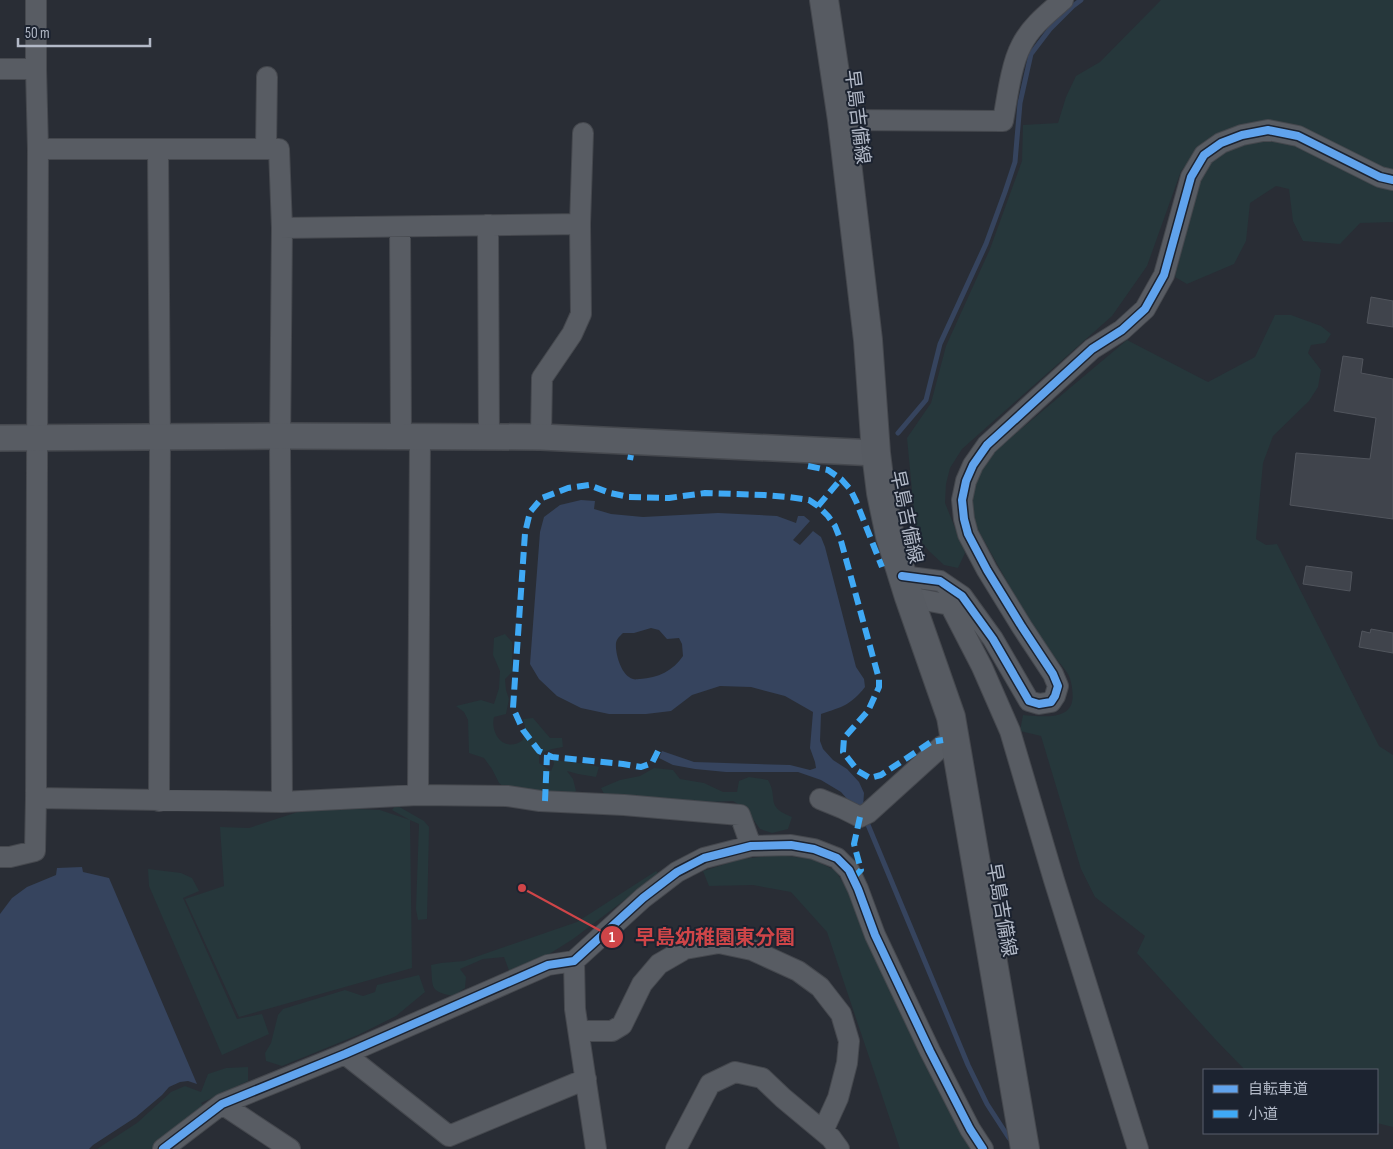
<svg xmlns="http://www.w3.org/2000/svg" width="1393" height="1149" font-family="'Sofia Sans Condensed','Noto Sans JP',sans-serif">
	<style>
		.green { fill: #26373b }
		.water { fill: #36445e; fill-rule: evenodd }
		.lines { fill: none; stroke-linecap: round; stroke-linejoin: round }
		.stream { stroke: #36445e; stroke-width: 5 }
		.building { fill: #40444c; stroke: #51555d }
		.minor-casing { stroke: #45484e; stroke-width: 22 }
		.tertiary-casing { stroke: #45484e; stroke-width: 28 }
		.secondary-casing { stroke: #45484e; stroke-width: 30 }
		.minor { stroke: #585c63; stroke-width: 20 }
		.tertiary { stroke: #585c63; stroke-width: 25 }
		.secondary { stroke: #575b62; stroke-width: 28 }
		.quiet { stroke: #3fa9f5; stroke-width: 6; stroke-dasharray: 12 6; stroke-linecap: butt }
		.cycleway-casing { stroke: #1c2330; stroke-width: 11 }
		.cycleway { stroke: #60a3ed; stroke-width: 8 }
		.labels { text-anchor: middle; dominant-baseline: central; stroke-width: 4; stroke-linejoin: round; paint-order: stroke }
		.street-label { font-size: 19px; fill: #b2b9c7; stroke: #1c2330 }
		.leader { fill: none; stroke: #cf4548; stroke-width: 2 }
		.callout-dot { fill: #cf4548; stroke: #1c2330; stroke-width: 2 }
		.mark-label { font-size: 15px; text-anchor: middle; font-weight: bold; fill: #fff }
		.callout-label { font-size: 20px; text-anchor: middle; font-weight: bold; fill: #cf4548; stroke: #1c2330; stroke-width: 4; stroke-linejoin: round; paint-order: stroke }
	</style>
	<rect width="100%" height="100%" fill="#292d35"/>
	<path class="green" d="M1161 0H1393V171L1385 170 1278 123 1252 122 1220 132 1198 151 1181 171 1147 266 1112 316 962 449 950 468 946 484 945 503 965 553 958 568 944 565 929 551 919 539 915 522 907 438 931 403 946 346 990 249 1022 161 1023 125 1058 123 1066 97 1076 76 1100 62Z
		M1270 137 1298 144 1393 189V222L1360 223 1340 244 1303 241 1293 221 1289 189 1276 186 1250 203 1246 241 1234 264 1187 284 1175 277 1199 181 1213 157 1236 144Z
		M1275 315H1291L1321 326 1331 334 1325 343 1311 345 1308 353 1321 370 1318 387 1309 401 1273 436 1263 463 1256 539 1266 545 1277 544 1379 746 1393 755V1127L1377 1123V1070H1245L1215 1039 1137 953 1145 936 1095 897 1081 869 1041 736 1020 731 1023 715C1036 716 1062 720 1070 707 1075 700 1072 681 1068 674 1060 661 1047 651 1039 638 1018 602 998 565 977 528 976 522 973 516 972 509 968 488 979 472 990 455L1127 340 1208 382 1255 357Z
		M505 634 512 642V672L505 679 506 690 509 699 506 714 494 717C493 721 493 725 494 729 498 744 511 749 523 740L525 726 523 719 533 718 550 738H562L563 747 552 749 539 754V763L551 771 554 764 553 760 587 764 599 767 596 777 578 774 567 771 573 779 576 791 565 797 510 792 499 783 492 769 484 758 469 753 468 720 464 712 456 706 481 700 494 704 499 688 500 671 493 655 494 638Z
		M654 768 673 770 680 779 704 783 723 792H737L739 781 749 777 768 780C779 799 764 806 792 817L788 829 772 833 760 829 746 809 733 801 680 803 605 796 601 788 620 780 640 776Z
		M396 805 424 821 429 827 427 919 418 920 416 909 419 824 410 820 412 968 239 1017 185 899 224 886 220 827 249 828 304 810 358 809 380 810 410 820 392 810Z
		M777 855 813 859 836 871 854 902 973 1149H900L827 932 791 892 753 885 709 886 703 871 741 859Z
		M148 869 181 873 192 878 199 891 183 898 237 1019 262 1014 269 1034 222 1055 149 886Z
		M656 871 659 874 573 939 543 958 510 973 504 957 483 959 460 969 466 977 465 988 453 996C429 991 433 988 431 965L441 963 464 961 577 922Z
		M419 975 425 992 396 1016 358 1035 282 1066 266 1061 265 1053 271 1043 278 1015 283 1009 345 990 363 996 375 992 377 985Z
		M248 1067V1081L201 1103 206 1109 152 1149H97L137 1123 171 1092 185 1086 201 1092 208 1074 226 1068Z"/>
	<path class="water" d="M581 500 595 501 594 509 611 514 643 517 718 513 777 516 796 523 798 516H804L810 521 793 540 800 545 813 531 821 537 825 547 856 667 864 679 865 687C851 705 842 707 821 714L820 741 823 749 833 760 847 769 859 782 864 793 863 807 856 809 841 792 821 780 798 772H726L695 769 673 765 659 758 662 751 694 762 790 765 810 770 816 768 815 762 810 748 813 712 785 696 751 687 720 686 692 695 671 711 646 714H609L581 708 557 696 539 679 530 664 540 532 544 517 560 505ZM651 628 659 630 667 639 679 638 682 644 683 656C673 671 658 678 640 679 638 679 635 680 633 679 621 676 615 653 616 643 617 638 620 636 623 633H634Z
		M82 867 83 872 109 878 197 1084 188 1081 180 1082 169 1087 162 1095 136 1117 93 1145 89 1149H0V914L12 898 27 887 56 875 57 868Z"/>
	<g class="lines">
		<path class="stream" d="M898 433 926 400 940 344 986 244 1005 192 1015 162 1020 103 1031 54 1050 29 1073 6 1081 0
			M866 820 968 1065 987 1104 1009 1138"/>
	</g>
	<path class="building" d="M1371 297 1393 301V327L1367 323Z
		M1343 356 1363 359 1361 373 1393 379V519L1290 505 1296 453 1370 459 1376 418 1334 411Z
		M1306 566 1352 572 1350 591 1303 584Z
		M1371 629 1393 633V653L1359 647 1362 631 1370 633Z"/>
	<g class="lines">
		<g class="minor-casing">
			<path id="minor" d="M0 69H36
				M842 120 1003 121C1007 99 1011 65 1021 46 1030 27 1048 13 1063 0
				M38 149H279L282 228 280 447 282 802
				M158 149 160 438 159 801
				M266 149 267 77
				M580 224 583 133
				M488 225 489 437
				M400 227 401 437
				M282 228 580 224 581 314 572 334 542 378 541 437
				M902 576 940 581 962 596 993 639 1029 701 1039 704 1051 702 1055 696 1058 686 1053 674 1022 627 987 570 968 534 964 519 962 500 966 481 973 465 987 445 1092 349 1122 330 1145 309 1164 275 1191 177 1204 155 1221 143 1242 135 1268 130 1298 136 1380 177 1393 180
				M909 597 950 605 982 667 1010 731 1054 880 1138 1149
				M418 795 420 437
				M36 798 282 802 418 795 507 796 540 801 624 805 740 815 751 846
				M820 799 842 808 860 817 868 813 942 746 955 740
				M0 857H10L35 851 36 798 38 149 36 69V0
				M574 961 575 1009 596 1149
				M579 1031H612L622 1025 642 984 659 964 685 949 719 943 752 950 798 971 820 987 841 1014 849 1041 847 1063 838 1098 823 1131
				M345 1054 449 1136 586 1079
				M222 1104 290 1149
				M163 1149 222 1104 345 1054 548 965 574 961 643 898 677 872 704 858 751 846 791 845 814 849 837 858 849 870 858 889 875 935 930 1051 970 1129 983 1149
				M676 1149 710 1084 735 1072 762 1078 783 1098 831 1138 839 1149"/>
		</g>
		<g class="tertiary-casing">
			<path id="tertiary" d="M0 438 280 436 541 437 876 453"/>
		</g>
		<g class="secondary-casing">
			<path id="secondary" d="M824 0 842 120 868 340 876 453 881 493 890 536 909 597 951 717 1025 1149"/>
		</g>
		<use href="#minor" class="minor"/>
		<use href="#tertiary" class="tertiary"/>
		<use href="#secondary" class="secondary"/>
		<path class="quiet" d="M630 460 631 455
			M808 466 828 470 841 479 850 489 856 501 882 567
			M818 506 841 479
			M658 751 652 763 641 767 623 764 552 757 539 751 523 730 513 708 525 533 530 512 542 498 568 488 589 485 610 493 629 497 669 498 705 493 764 495 789 497 809 500 818 506 828 516 835 526 841 541 879 679V687L868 711 844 738 843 752 858 771 870 778 881 775 931 742 943 740
			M545 801 547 755
			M853 878 861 870 854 844 860 817"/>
		<g class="cycleway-casing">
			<path id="cycleway" d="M902 576 940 581 962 596 993 639 1029 701 1039 704 1051 702 1055 696 1058 686 1053 674 1022 627 987 570 968 534 964 519 962 500 966 481 973 465 987 445 1092 349 1122 330 1145 309 1164 275 1191 177 1204 155 1221 143 1242 135 1268 130 1298 136 1380 177 1393 180
				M163 1149 222 1104 345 1054 548 965 574 961 643 898 677 872 704 858 751 846 791 845 814 849 837 858 849 870 858 889 875 935 930 1051 970 1129 983 1149"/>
		</g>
		<use href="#cycleway" class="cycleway"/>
	</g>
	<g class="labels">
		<g class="street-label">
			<text transform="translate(857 117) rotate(83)">早島吉備線</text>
			<text transform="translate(906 517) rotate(78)">早島吉備線</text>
			<text transform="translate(1001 910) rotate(80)">早島吉備線</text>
		</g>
	</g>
	<path class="leader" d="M522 888L612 937"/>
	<g class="callout-dot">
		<circle cx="522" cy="888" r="5"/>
		<circle cx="612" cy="937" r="12"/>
	</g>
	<g class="mark-label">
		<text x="612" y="942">1</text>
	</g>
	<g class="callout-label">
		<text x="715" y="944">早島幼稚園東分園</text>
	</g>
	<rect x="1203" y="1069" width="175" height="65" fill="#1c2330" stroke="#585f6c"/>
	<rect x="1213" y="1085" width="25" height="8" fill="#60a3ed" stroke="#585f6c"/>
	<text x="1248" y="1094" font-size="15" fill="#b2b9c7">自転車道</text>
	<rect x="1213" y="1110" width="25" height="8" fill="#3fa9f5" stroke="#585f6c"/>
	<text x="1248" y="1119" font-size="15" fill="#b2b9c7">小道</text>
	<path d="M18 38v8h132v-8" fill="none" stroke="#b2b9c7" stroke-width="2.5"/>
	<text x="25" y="38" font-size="15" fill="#b2b9c7" stroke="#1c2330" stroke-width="4" paint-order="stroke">50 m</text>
</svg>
